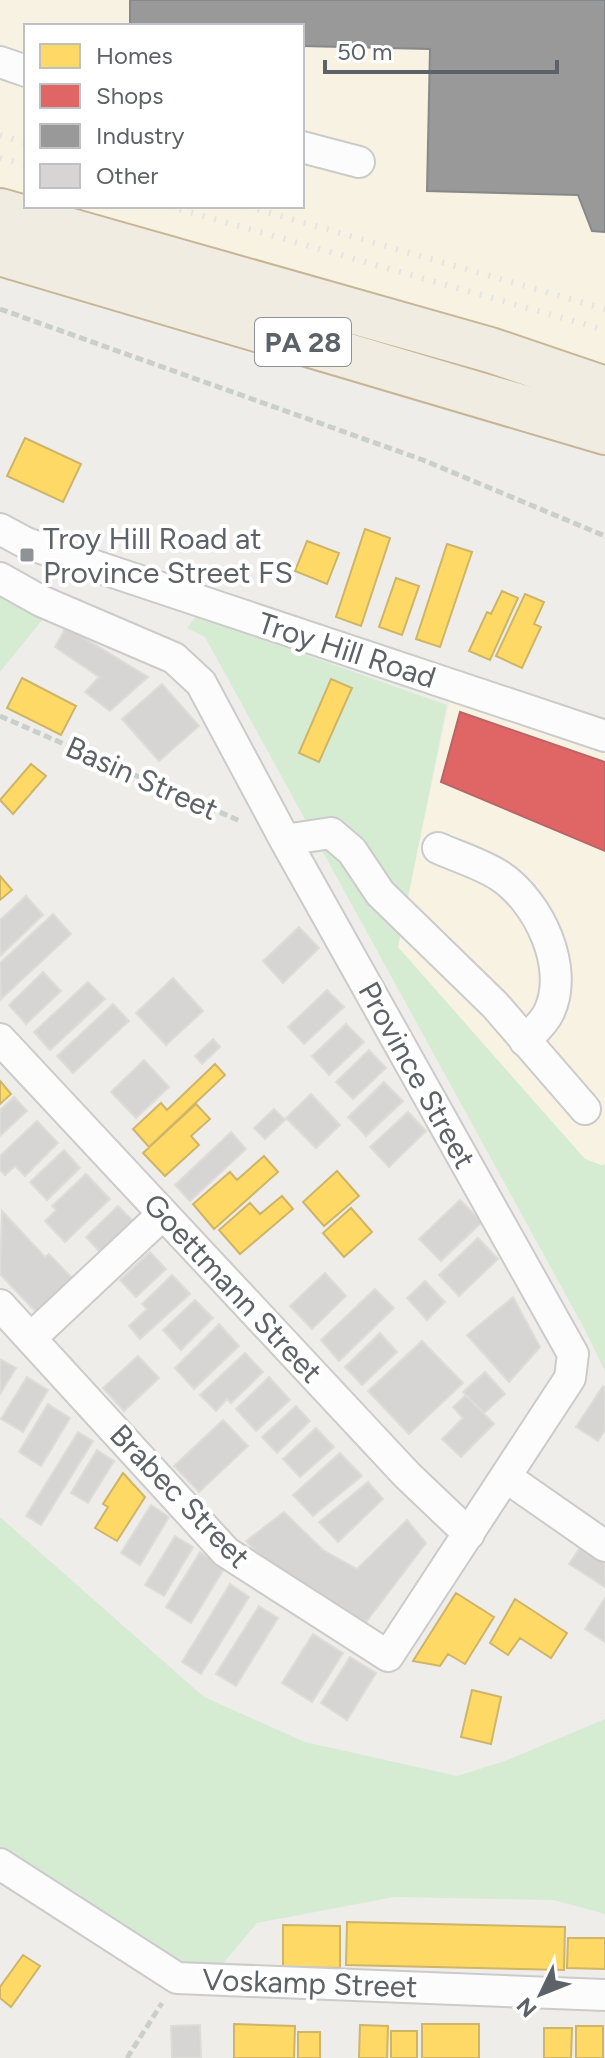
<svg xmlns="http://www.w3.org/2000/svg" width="605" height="2058" font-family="Figtree,sans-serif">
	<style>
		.commercial { fill: #f7f2e2; fill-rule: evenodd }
		.green { fill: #d5ecd2 }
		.homes { fill: #ffd966; stroke: #ceb567; stroke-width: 2 }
		.shops { fill: #e06666; stroke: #b96567; stroke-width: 2 }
		.industry { fill: #999; stroke: #87888a; stroke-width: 2 }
		.building { fill: #d6d5d3; stroke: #dedcd8; stroke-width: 2 }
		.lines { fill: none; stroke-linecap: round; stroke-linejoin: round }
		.minor-casing { stroke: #cbcbcb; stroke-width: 34 }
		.highway-casing { stroke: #c7b695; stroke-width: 48 }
		.path { stroke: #cacfcb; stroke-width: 5; stroke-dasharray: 8 4; stroke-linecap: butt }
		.minor { stroke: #fcfcfc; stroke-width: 30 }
		.highway { stroke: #f0ece2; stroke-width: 44 }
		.rail { stroke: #e3e4e3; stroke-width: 6; stroke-dasharray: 2 10; stroke-linecap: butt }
		.poi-dot { fill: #909395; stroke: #fff; stroke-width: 3 }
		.labels { text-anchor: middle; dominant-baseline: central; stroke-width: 8; stroke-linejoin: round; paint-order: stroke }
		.shield { fill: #fff; stroke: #8e9195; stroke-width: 2 }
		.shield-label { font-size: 28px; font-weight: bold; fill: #5d6268 }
		.poi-label { font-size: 30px; fill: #5d6268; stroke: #fff; text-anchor: start }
		.street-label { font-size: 30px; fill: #5d6268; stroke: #fff }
	</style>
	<rect width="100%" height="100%" fill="#eeede9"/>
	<path class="commercial" d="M0 0H605V389L0 211ZM26 26H302V206H26Z
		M453 685 605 736V1164L601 1166 585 1160 397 947Z"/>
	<path class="green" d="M0 592 43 619 0 672Z
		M196 616 447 705 398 947 585 1159 601 1165 605 1164V1371L584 1328 205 637 187 628Z
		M0 1517 204 1697 305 1742 457 1776 505 1761 605 1719V1914L554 1900 394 1897 257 1923 210 1979 0 1865Z"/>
	<path class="homes" d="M25 438 81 464 63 502 7 476Z
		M365 529 390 538 361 626 336 617Z
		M307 541 339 553 327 584 295 571Z
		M447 544 472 552 440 647 416 639Z
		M396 578 419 586 402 635 379 627Z
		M502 591 518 598 490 660 469 651 487 612 491 614Z
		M525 594 544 602 534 624 541 627 522 668 496 656Z
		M22 678 76 706 61 735 7 708Z
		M331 679 352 688 319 762 299 753Z
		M31 764 46 776 13 814 0 800Z
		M0 876 12 890 0 900Z
		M215 1064 225 1075 149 1147 133 1129 161 1103 167 1110Z
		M0 1081 11 1094 0 1104Z
		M196 1104 210 1119 191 1136 199 1145 165 1176 143 1153Z
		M264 1156 278 1172 214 1229 193 1204 230 1172 237 1180Z
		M337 1171 359 1196 324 1226 303 1202Z
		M282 1196 293 1209 240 1254 219 1230 250 1203 260 1214Z
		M351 1208 372 1232 344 1257 323 1233Z
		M123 1473 145 1497 117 1541 95 1528 108 1507 103 1504Z
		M456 1593 494 1617 465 1664 448 1654 440 1666 413 1661Z
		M515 1599 567 1633 551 1658 520 1638 508 1655 490 1643Z
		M472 1690 501 1697 491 1744 461 1737Z
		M347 1922 565 1927 564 1970 346 1965Z
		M283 1925 340 1926V1968L283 1967Z
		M568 1938H605V1969L567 1968Z
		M23 1955 40 1966 11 2007 0 1998V1987Z
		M234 2024 295 2026 294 2058H234Z
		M422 2024H479V2058H422Z
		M360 2025 388 2026 387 2058H359Z
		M576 2026H603V2058H576Z
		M544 2028H572L571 2058H544Z
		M391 2031H417V2058H391Z
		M298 2032H320V2058H298Z"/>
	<path class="shops" d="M460 712 605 762V851L441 782Z"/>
	<path class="industry" d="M130 0H605V232L592 231 578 195 427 191 430 49 302 46V26H130Z"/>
	<path class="building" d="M66 627 148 677 110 711 85 692 99 677 55 647Z
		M162 684 199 726 159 761 122 719Z
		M26 896 43 915 0 956V920Z
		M53 914 71 934 1 999 0 963Z
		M299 927 319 948 283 983 263 961Z
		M43 972 61 991 26 1024 9 1005Z
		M173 978 203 1011 166 1045 136 1013Z
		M88 982 105 999 50 1050 34 1032Z
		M327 990 344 1007 304 1044 288 1027Z
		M113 1004 129 1021 73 1073 57 1056Z
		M346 1024 364 1042 329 1075 312 1056Z
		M213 1039 220 1047 202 1064 195 1056Z
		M369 1050 386 1068 353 1099 336 1082Z
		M144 1060 169 1087 136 1118 111 1092Z
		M384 1082 403 1101 366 1136 348 1117Z
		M311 1094 340 1125 316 1148 286 1118Z
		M14 1097 27 1111 0 1136V1110Z
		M274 1109 285 1120 265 1139 254 1128Z
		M408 1112 426 1131 389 1167 370 1147Z
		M37 1121 58 1143 25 1176 15 1166 5 1175 0 1170V1156Z
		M231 1132 246 1149 190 1201 175 1185Z
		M64 1150 80 1168 47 1200 30 1182Z
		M86 1174 110 1199 65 1242 45 1221 56 1210 52 1206Z
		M460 1200 482 1222 441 1261 419 1239Z
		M118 1206 133 1221 100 1252 86 1237Z
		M2 1211 45 1257 49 1254 72 1278 36 1312 0 1274Z
		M478 1238 498 1259 459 1296 439 1275Z
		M150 1252 166 1269 136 1297 120 1280Z
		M325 1273 346 1296 312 1329 290 1306Z
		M172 1275 190 1294 140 1339 129 1326 147 1309 142 1304Z
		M425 1281 445 1302 427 1320 407 1298Z
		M375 1289 394 1308 339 1361 321 1340Z
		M513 1297 540 1347 509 1382 467 1335Z
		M195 1300 213 1318 181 1350 163 1330Z
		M219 1324 239 1346 194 1389 175 1368Z
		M380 1333 397 1352 362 1385 345 1367Z
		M422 1341 463 1383 409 1434 368 1391Z
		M245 1353 263 1372 231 1403 227 1399 216 1411 200 1395Z
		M138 1356 159 1378 124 1411 103 1388Z
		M0 1359 16 1368 0 1394Z
		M485 1372 505 1394 484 1413 463 1392Z
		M27 1377 48 1390 23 1432 1 1419Z
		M269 1377 290 1400 256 1431 236 1409Z
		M603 1386 605 1388V1430L598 1441 576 1427Z
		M466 1395 494 1424 461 1457 442 1439 463 1418 453 1407Z
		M48 1404 70 1418 41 1466 19 1452Z
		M296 1406 310 1421 277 1453 262 1437Z
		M223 1420 248 1446 199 1492 174 1466Z
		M316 1428 334 1447 300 1477 283 1459Z
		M78 1432 93 1441 41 1525 26 1516Z
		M97 1450 114 1461 88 1503 71 1493Z
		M340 1453 362 1476 313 1516 293 1495Z
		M368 1482 383 1499 338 1542 319 1522Z
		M151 1505 169 1517 140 1565 121 1553Z
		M284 1512 323 1550 357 1569 407 1520 426 1543 366 1622 271 1566 246 1541Z
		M175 1536 193 1547 164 1596 145 1585Z
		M584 1542 605 1556V1587L569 1564Z
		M200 1552 225 1567 191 1623 166 1607Z
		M230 1584 249 1597 201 1674 182 1662Z
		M605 1598V1642L585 1629Z
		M259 1606 278 1618 236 1686 216 1674Z
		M313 1634 343 1653 312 1702 282 1683Z
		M350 1657 376 1673 347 1720 321 1703Z
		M200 2025 201 2058H172L171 2026Z"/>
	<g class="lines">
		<g class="minor-casing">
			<path id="minor" d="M0 62 26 71
				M302 147 359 162
				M0 529 26 543 605 736
				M0 578 41 601 174 658 201 683 285 840 573 1354 570 1378 388 1656 226 1552 0 1305
				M285 840 331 833 352 851 380 893 495 1005 585 1109
				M438 848C458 857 482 864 500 876 539 902 570 968 549 1012 544 1023 533 1032 525 1041
				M0 1039 407 1475 469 1534
				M31 1338 163 1214
				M506 1477 605 1546
				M0 1864 177 1978 605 1995"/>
		</g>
		<g class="highway-casing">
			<path id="highway" d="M0 211 490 350 605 389
				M0 253 605 432"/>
		</g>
		<path class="path" d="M0 309 423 460 605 536
			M0 716 240 821
			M127 2058 162 2003"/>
		<use href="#minor" class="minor"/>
		<use href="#highway" class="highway"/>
		<path class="rail" d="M0 135 26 143
			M0 158 26 165
			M168 206 605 330
			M246 206 605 309"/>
	</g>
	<rect class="poi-dot" x="19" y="547" width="16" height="16" rx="4"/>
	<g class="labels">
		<rect class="shield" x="255" y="318" width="96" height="48" rx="6"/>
		<g class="shield-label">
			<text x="303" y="342">PA 28</text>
		</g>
		<g class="poi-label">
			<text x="43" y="538">Troy Hill Road at<tspan x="43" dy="34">Province Street FS</tspan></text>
		</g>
		<g class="street-label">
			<text transform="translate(347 650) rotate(18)">Troy Hill Road</text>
			<text transform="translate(142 778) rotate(24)">Basin Street</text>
			<text transform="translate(417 1075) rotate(61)">Province Street</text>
			<text transform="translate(233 1288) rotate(47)">Goettmann Street</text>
			<text transform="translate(180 1496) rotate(46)">Brabec Street</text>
			<text transform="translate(310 1983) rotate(2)">Voskamp Street</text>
		</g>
	</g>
	<rect x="24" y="24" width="280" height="184" fill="#ffffff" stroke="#bec0c3" stroke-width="2"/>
	<rect x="40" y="44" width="40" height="24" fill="#ffd966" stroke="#bec0c3" stroke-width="2"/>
	<text x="96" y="64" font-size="24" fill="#5d6268">Homes</text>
	<rect x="40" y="84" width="40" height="24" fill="#e06666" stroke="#bec0c3" stroke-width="2"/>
	<text x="96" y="104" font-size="24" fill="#5d6268">Shops</text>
	<rect x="40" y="124" width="40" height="24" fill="#999999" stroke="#bec0c3" stroke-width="2"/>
	<text x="96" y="144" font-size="24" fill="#5d6268">Industry</text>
	<rect x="40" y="164" width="40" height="24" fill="#d6d5d3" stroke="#bec0c3" stroke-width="2"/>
	<text x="96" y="184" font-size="24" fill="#5d6268">Other</text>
	<g transform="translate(541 1994) rotate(227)" stroke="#ffffff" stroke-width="6" paint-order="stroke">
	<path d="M0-6L14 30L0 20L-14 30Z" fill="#5d6268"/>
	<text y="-12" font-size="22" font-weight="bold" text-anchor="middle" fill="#5d6268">N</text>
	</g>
	<path d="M325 60v12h232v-12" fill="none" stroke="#5d6268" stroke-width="4"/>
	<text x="337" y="60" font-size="24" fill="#5d6268" stroke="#ffffff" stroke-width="6" paint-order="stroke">50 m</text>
</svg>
